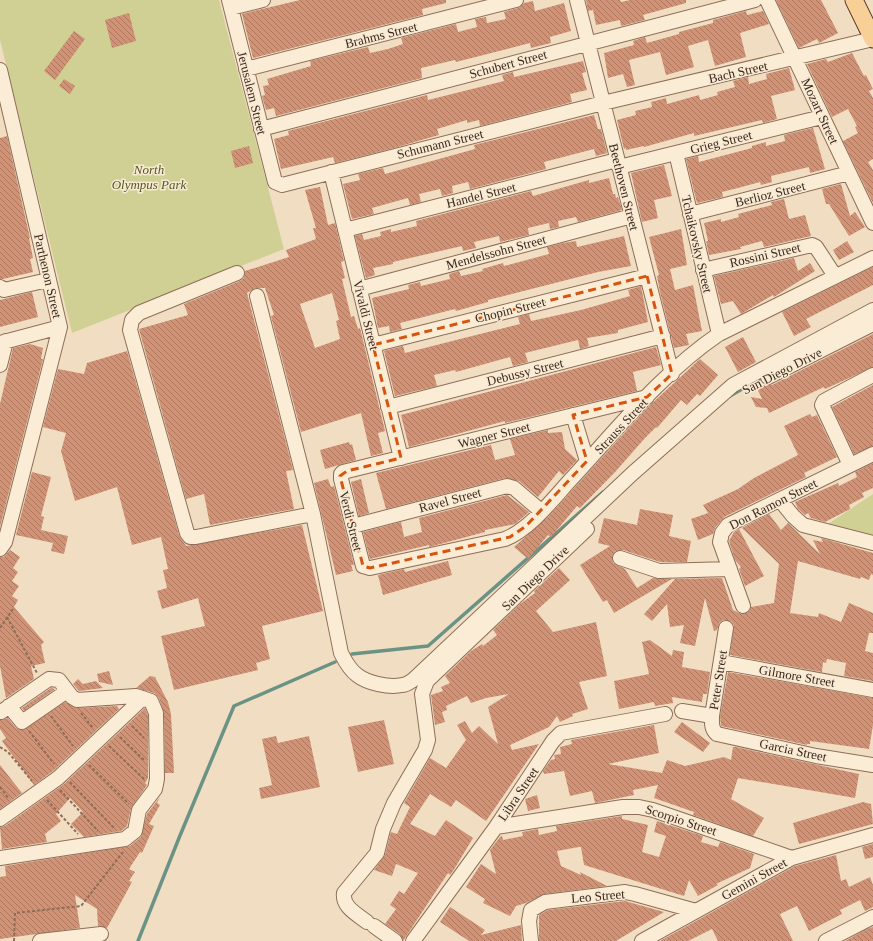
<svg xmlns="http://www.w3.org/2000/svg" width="873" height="941" font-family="Georgia,serif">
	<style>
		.park { fill: #d0d095 }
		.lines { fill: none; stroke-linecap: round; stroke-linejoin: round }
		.stream { stroke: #6b9385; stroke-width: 3.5 }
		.building { fill: url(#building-back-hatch); fill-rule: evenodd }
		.minor-casing { stroke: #8d6e58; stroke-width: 16 }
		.major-casing { stroke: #5a3d2c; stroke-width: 19 }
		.path { stroke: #8d6e58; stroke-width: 2; stroke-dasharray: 3 2; stroke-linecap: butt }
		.minor { stroke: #fbecd6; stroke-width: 14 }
		.major { stroke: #f7cf97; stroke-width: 17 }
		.marked { fill: none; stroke: #d7540e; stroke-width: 3; stroke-dasharray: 8 5; stroke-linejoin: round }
		.labels { text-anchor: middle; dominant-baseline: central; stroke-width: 3; stroke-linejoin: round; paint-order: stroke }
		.street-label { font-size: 13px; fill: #3b281d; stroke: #f8e9d2 }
		.park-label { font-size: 13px; font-style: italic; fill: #515922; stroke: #f8e9d2 }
	</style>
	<defs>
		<pattern id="building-back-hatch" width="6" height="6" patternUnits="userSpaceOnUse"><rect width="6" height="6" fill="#d29275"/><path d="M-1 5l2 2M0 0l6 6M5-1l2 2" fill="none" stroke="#ac775f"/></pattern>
	</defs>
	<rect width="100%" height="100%" fill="#f1dec2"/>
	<path class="park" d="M0 0H219L284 249 72 333 0 40Z
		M873 494V540L825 526Z"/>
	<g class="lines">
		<path class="stream" d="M730 396 765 376
			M352 654 428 646 603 492
			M138 941 179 838 234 706 335 662"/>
	</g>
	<path class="building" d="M300 0H446V3L422 9 423 15 253 58 242 14Z
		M586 0H620L621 2 630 0H686V3L643 15 645 20 621 26 620 20 596 25 593 10 588 11Z
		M776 0H821L838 33 819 43 817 39 799 48Z
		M533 1 535 11 564 3 571 31 550 37 551 43 531 48 530 43 456 62 455 60 421 68 422 78 276 116 274 108 266 110 262 96 265 95 263 86 269 85 267 79 311 66 310 61 368 47 370 53 388 49 403 44 401 38 456 24 458 32 477 27 475 19 486 17 487 23 506 19 504 12 518 8 524 3Z
		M746 11 747 15 763 11 769 24 740 33 746 57 715 66 708 40 688 46 694 67 666 75 660 52 629 60 635 85 627 87 623 74 608 78 604 53 634 45 633 41 645 37 647 43 679 34V32L713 23V20Z
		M129 13 136 41 112 48 105 20Z
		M74 31 85 39 55 80 44 71Z
		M852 53 864 76 866 75 873 89 869 91 873 98V159L868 162 873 170V203L843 141 858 133 855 127 857 126 848 109 832 117 807 64 826 59 828 62Z
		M583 61 586 72 582 73 587 90 570 94 572 102 480 126 479 120 467 123V120L437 129 439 135 432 137 394 148 335 163 333 157 281 169 274 139 289 135 288 131 427 95 428 100 504 81 502 75 513 72 514 77Z
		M789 68 795 90 771 96 777 119 763 123 762 120 694 136V133L644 147V146L626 150V148L624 149 617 120 636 115 635 111 652 107 651 102 666 98 667 104 699 95 700 100 718 95 717 92 735 87 733 81 748 77 749 84 767 79 766 74Z
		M64 79 75 86 70 94 59 86Z
		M594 115 598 129H601L607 153 596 156 594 149 544 162 546 169 470 189 468 182 452 186 453 193 442 196 440 189 419 194 421 202 410 205 408 198 372 208 374 214 352 219 343 184 360 180 358 174 383 168 385 174 475 149 474 145Z
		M813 128 825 169 810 173 809 167 771 176 772 182 761 185 760 182 738 188 722 192 723 197 697 203 686 159 698 156 699 162 752 148V146L766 142V146L785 141 784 135Z
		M7 136 30 238H29L33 258 30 259 33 272 3 279H0V138Z
		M249 146 253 163 235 168 231 151Z
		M664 165 672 196 654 200 658 218 642 222 631 173Z
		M609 178 613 194H615L616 198 618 197 622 210 578 222 576 217 558 221 559 227 550 229 549 223 528 228 529 235 500 242 499 236 474 242 476 248 463 251 462 246 393 262V264L373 268 375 275 366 278 355 236 362 234 364 240 381 236 380 232 391 229V232L417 226 416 221 531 191 533 196 589 180V183Z
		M841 184 850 216 855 212 865 227 849 236 829 204H826L822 189Z
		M320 187 328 225 335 223 344 261 341 262 345 278 342 279 351 317 354 316 358 329 360 328 385 431 378 433 383 453 371 456 361 413 301 432 271 316 274 315 265 288H255L247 293 293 470 286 471 294 509 210 525 204 494 186 499 139 329 188 315 184 304 240 281 244 278 245 271 289 257 286 250 316 239 313 228H316L305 190ZM332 293 339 320 336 321 340 339 315 348 300 304Z
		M784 199 789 219 805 215 811 236 764 247 762 241 740 247 741 249 709 255 706 241H708L704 223 721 219V222L739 217 738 214 772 205 771 202Z
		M681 229 687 265 670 269 675 290 693 285 702 331 686 334 689 345 674 348 660 292 657 276 659 275 649 237Z
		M624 236 631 266 598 272 488 300V302L456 311 455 309 400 323 402 329 390 332 389 326 378 328 372 298 409 289 408 285 420 282 421 286 450 279 449 274 459 271 461 276 483 271 482 269 503 263 504 266 549 254 547 247 563 243 576 241 577 247Z
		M847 241 854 252 839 260 833 250Z
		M794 258 798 271 810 263 815 271 774 297 773 295 741 314 733 301 721 304 714 276Z
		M873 267V285L806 319 811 327 794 336 782 312Z
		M641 286 648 322 618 330V333L587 338 589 346 580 349 578 340 525 353 528 362 513 366 510 357 456 372 455 370 434 375 437 386 395 396 384 351 403 346 405 353 464 338 520 324 518 317 529 314 531 321 581 310 630 296 628 290Z
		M32 292 38 317 0 327V300Z
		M873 334V367L825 389 824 387 769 413 767 408 756 407 751 397 762 399 757 388 765 385H772Z
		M743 337 756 362 738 372 725 347Z
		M30 344 43 348 41 359H43L0 527V404L13 348Z
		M656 347 661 365 633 372 637 391 505 423V421L409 447 401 415Z
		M127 351 179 535 186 546 302 525 323 611 262 626 270 659 256 663 258 670 174 690 161 636 205 626 198 598 162 609 157 591 167 588 163 570 168 569 161 537 132 545 117 487 75 501 61 451 66 433 43 427 58 369 84 374 87 363Z
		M700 359 718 375 700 396 697 394 687 405 681 400 657 428 656 427 645 438 616 471 580 508 577 506 551 537 548 535 528 559 514 547 548 517 648 407Z
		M873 385V446L854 454 832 407Z
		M810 414 812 417 817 415 837 457 804 473 806 477 724 517 715 528 713 534 698 540 691 519 708 513 703 505 738 489 754 478 798 455 784 426Z
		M548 430V433L562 432 565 449 577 460 563 475 559 471 538 497 519 481 505 478 386 509 376 473 491 445 495 460 515 455 510 439Z
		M349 442 350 445 352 444 356 460 325 469 320 450Z
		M873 463V488L862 493 864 497 849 505 850 509 825 522 811 518 808 513 805 515 798 509 795 502 838 483 839 486 857 477 855 472Z
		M32 472 51 477 41 516 44 517 41 530 68 536 64 554 51 551 53 543 16 535Z
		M328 479 331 487 334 486 354 565H351L353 571 336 575 314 483Z
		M361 479 369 513 359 516 351 482Z
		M507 495 529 512 515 524 485 530V532L444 543 429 547V545L370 559 363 532 401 522 404 537 422 532 419 518Z
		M640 509 673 515 669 536 691 541 687 562H660L623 550 615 551 612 556 613 563 625 569 637 588 653 578 672 579 614 613 607 600 603 602 580 565 610 546 598 543 604 518 637 525Z
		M769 514 781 530 788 523 820 554 813 540 823 542 821 538 873 553V575L871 574 869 580 861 577 860 579 798 561 790 613 818 617 819 613 841 622 849 603 873 613V633H869L865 651 873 653V681L844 676 846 663 827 659 826 663 823 662 822 672 730 655 734 625 731 621 723 620 719 623 717 630 714 631 705 598 695 646 680 643 684 625 670 627 667 604 652 621 644 614 675 579 722 578 733 610 741 614 749 612 751 607 774 603 779 564 742 528Z
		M739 529 764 576 745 586 739 569 741 567 735 560 729 541 734 532Z
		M10 550 20 557 13 568 18 572 12 581 19 586 12 596 18 600 14 607 44 642 41 645 45 663 31 666 34 679 6 698 0 666V557H4Z
		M448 561 452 575 383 595 378 575 404 569 405 572Z
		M559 568 570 580 536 611 553 632 596 622 607 676 579 682 588 709 572 714 573 716 560 722 557 716 549 727 510 745 512 750 539 744 486 821 456 800 451 807 430 794 410 824 435 836 446 820 473 838 453 871 450 875 448 873 403 941 400 934 385 924 396 909 390 905 399 891 404 894 418 873 396 864 392 876 374 870 385 855 391 832 397 834 410 807 404 803 430 758 446 768 466 740 457 725 465 721 472 733 479 726 498 744 488 707 509 694 486 698 471 703 467 696 446 706 447 710 442 712 445 722 435 725 431 695 443 691 441 687 450 683 445 676 471 651 482 644 483 646 497 635 493 630 520 604 535 593 534 591Z
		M650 640 672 656 673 650 684 652 682 667 710 672 707 694H703L702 702 672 697 673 703 655 706 654 702 619 709 614 681 649 674 642 642Z
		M109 671 113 685 99 682 97 674Z
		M728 672 873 698V725L869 749 810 741V744H807V745L721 726 720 717Z
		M150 676 155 677 168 702 171 714 174 773H165L164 713 159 698 154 693 136 688Z
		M78 679 83 684 96 681 103 688 79 691 73 684Z
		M51 688 55 689 24 711 22 708Z
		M65 702 77 708 117 706 119 709 53 771 34 785 2 741 6 738 0 729V720L8 718 16 728 23 730Z
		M145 708 148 715V778L145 783 147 785 131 808 127 826 121 831 84 837 71 824 83 812 70 798 56 814 61 821 45 834 47 842 2 849 0 827 5 826 64 784Z
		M384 720 394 764 358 772 348 727Z
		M682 722 710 743 703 752 674 732Z
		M654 725 659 753 608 764 662 773 667 760 685 766 724 757 731 760 733 747H736L859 774 855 798 738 778 731 799 764 818 753 836 693 815 694 812 654 798 658 785 633 790 634 795 595 803 592 791 570 796 564 771 544 774 543 771 551 760 555 759 554 755 561 754 560 747 572 744 571 740Z
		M276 736 278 743 309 736 320 787 261 799 259 788 272 785 262 739Z
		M0 765 22 793 0 809Z
		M537 795 540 808 528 811 525 799Z
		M160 797 157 803 160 805 149 824 154 826 142 853 140 852 129 869 135 872 129 881 132 882 107 928 98 926 97 909 75 895 80 928 0 939V877L6 876 5 866 130 846 141 837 147 814Z
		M863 802 871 804 873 824 799 844 793 823Z
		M622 816V819L648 825 642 852 659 857 666 836 654 832 657 821 703 836 701 842 718 847 720 842 754 854 750 868 716 884 718 885 698 896 689 880 684 896 584 865 581 847H579L557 851 561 866 581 875 580 872 607 886 544 894 526 903 516 906 510 916 483 903 485 899 466 887 481 864 496 874 490 850 500 837 502 836 503 840 523 836 522 832 538 829 539 835 557 831 556 826Z
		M873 844V857L865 859 862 847Z
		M836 855 841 881 846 879 849 887 870 877 873 885V907L865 911 860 900 840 910 842 914 809 931 797 906 780 914 793 941H718L712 929 688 941H660L795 866Z
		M625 901 664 912 616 941H539V915L548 910Z
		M450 907 485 930 481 935 521 925 522 941H469L440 922Z
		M873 927V941H845L867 929Z"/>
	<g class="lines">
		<g class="minor-casing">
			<path id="minor" d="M229 0 275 182 282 185 603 103 873 39
				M577 0 672 374
				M767 0 873 223
				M231 8 263 0
				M246 69 516 0
				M0 70 60 327 5 542 0 549
				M261 129 755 0
				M676 153 719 334
				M619 167 822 117
				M331 172 401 458
				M690 214 849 173
				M345 230 617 160
				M703 270 812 245 816 247 835 276
				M237 273 139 313 132 320 130 330 187 533 190 537H196L313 514
				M0 287 4 290 48 280
				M359 289 632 216
				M257 296 313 514 341 653C345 661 350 670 357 675 367 683 389 688 402 685 406 685 410 682 413 680L633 473 733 385 873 310
				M0 343 60 327
				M373 345 647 276
				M0 365 6 341
				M768 377 873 324
				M647 397 343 472 341 474V479L363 566 370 568 505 539C531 529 555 496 574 476 619 427 663 372 719 334L873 258
				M388 407 663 336
				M573 415 587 461
				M850 465 822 405 824 401 873 375
				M780 500 793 516 803 525 873 543
				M353 526 507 486 514 488 541 511
				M620 558 659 571 730 569
				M743 606 720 542 722 533 728 525 873 454
				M726 628 712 716C712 723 711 729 717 734L816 756 873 765
				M721 662 873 690
				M9 706 22 722 67 691
				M682 711 712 716
				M0 819 58 778 143 698
				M496 827 623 807H639L653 810 792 858
				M0 858 125 839 135 831 139 810 155 789 157 779 156 713 151 701 136 696 77 700 72 697 59 680 49 679 1 712
				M367 922C357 914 342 907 344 893L377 853 383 829 394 803 425 750 428 740 422 694 427 681 587 529
				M374 926 395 941
				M40 941 101 934
				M413 941 496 827 553 741 561 733 665 714
				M531 941 529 921 531 910 545 902 625 892 635 894 696 911
				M642 941 792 858 873 835
				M826 941 873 917"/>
		</g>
		<g class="major-casing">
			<path id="major" d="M854 0 873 39"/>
		</g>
		<path class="path" d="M7 617 37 673
			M0 628 13 609
			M81 713 93 728
			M51 716 73 746
			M132 726 144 738
			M29 731 54 764
			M120 737 144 760
			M109 746 144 779
			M0 747 8 752 32 781
			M89 765 129 804
			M70 782 114 828
			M0 787 9 799
			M60 790 98 831
			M47 800 78 834
			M14 941 15 913 81 906 123 852"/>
		<use href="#minor" class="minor"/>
		<use href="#major" class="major"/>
	</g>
	<path class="marked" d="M647 276 672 374 647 397 573 415 587 461 526 526 510 537 370 568 363 566 340 476 347 471 401 458 373 345Z"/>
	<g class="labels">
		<g class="street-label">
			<text transform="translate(381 35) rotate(-14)">Brahms Street</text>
			<text transform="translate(508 64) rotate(-15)">Schubert Street</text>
			<text transform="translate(738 72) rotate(-13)">Bach Street</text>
			<text transform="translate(252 93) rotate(76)">Jerusalem Street</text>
			<text transform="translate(820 111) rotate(65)">Mozart Street</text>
			<text transform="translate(721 142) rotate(-14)">Grieg Street</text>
			<text transform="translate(440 144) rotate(-14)">Schumann Street</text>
			<text transform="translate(624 187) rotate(76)">Beethoven Street</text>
			<text transform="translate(770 194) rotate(-14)">Berlioz Street</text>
			<text transform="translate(481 195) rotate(-14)">Handel Street</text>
			<text transform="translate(697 244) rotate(77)">Tchaikovsky Street</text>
			<text transform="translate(496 252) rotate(-15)">Mendelssohn Street</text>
			<text transform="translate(765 255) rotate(-13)">Rossini Street</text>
			<text transform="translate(48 276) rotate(77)">Parthenon Street</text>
			<text transform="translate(510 310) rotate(-14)">Chopin Street</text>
			<text transform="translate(366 315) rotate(76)">Vivaldi Street</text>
			<text transform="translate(782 371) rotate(-27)">San Diego Drive</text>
			<text transform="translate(525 372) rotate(-14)">Debussy Street</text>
			<text transform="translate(621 426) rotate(-47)">Strauss Street</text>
			<text transform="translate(494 435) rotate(-14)">Wagner Street</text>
			<text transform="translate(450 500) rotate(-15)">Ravel Street</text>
			<text transform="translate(773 504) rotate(-27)">Don Ramon Street</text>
			<text transform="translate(351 521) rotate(76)">Verdi Street</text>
			<text transform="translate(535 578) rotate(-44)">San Diego Drive</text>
			<text transform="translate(797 676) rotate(10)">Gilmore Street</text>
			<text transform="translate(718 680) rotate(-81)">Peter Street</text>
			<text transform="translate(793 750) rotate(12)">Garcia Street</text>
			<text transform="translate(518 794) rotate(-56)">Libra Street</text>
			<text transform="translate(681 820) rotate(18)">Scorpio Street</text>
			<text transform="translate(754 879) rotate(-29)">Gemini Street</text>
			<text transform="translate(598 896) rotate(-5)">Leo Street</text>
		</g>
		<g class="park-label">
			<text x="149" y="169">North<tspan x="149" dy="15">Olympus Park</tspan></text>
		</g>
	</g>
</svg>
